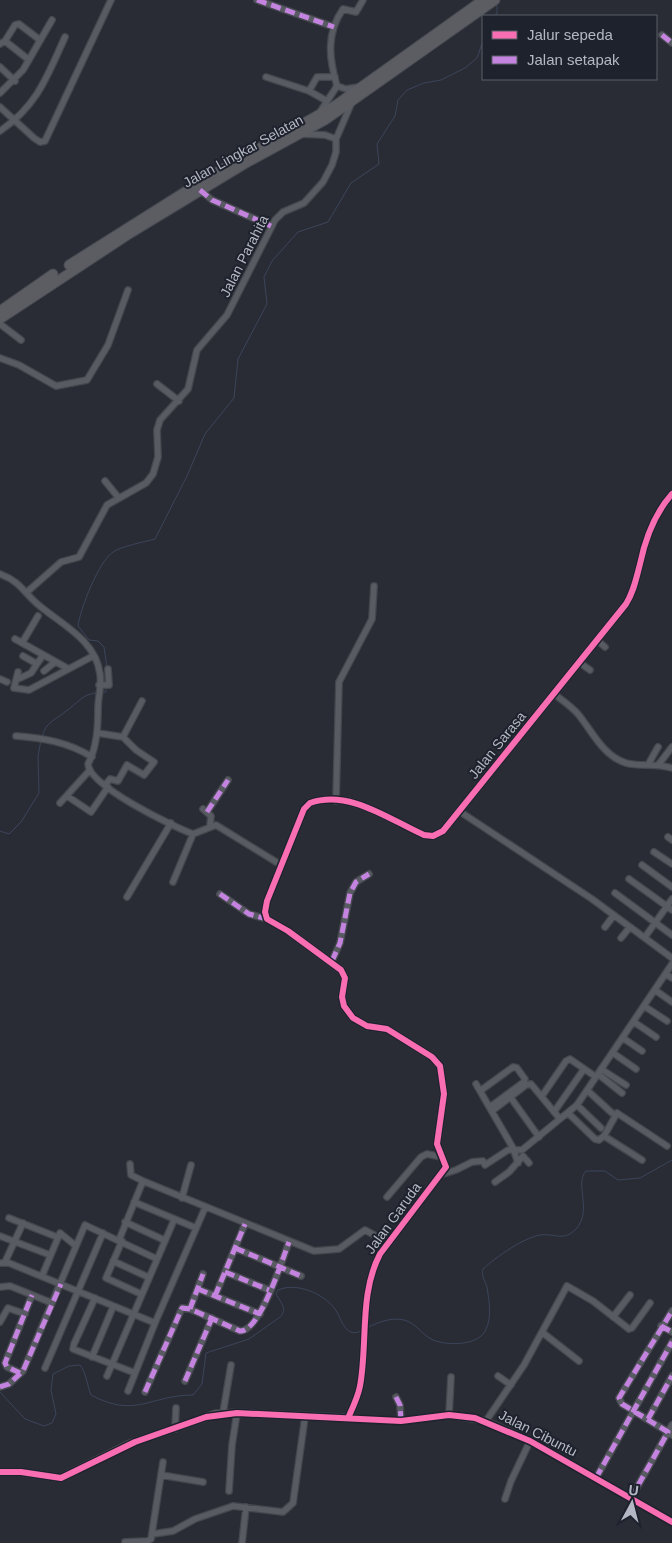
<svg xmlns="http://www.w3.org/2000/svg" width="672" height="1543" font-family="Arial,sans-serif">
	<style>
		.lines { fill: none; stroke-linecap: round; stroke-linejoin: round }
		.stream { stroke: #3b455b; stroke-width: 1 }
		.street-casing { stroke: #44474d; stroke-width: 8 }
		.secondary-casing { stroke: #44474d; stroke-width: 9 }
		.primary-casing { stroke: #464951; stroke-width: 11 }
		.street { stroke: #585b62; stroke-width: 5.5 }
		.secondary { stroke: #575a60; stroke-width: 8 }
		.primary { stroke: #5b5d63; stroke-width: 9 }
		.quiet { stroke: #c483df; stroke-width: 5; stroke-dasharray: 10 5; stroke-linecap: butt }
		.cycleway-casing { stroke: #1e222d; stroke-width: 9 }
		.cycleway { stroke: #f96db3; stroke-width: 6 }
		.labels { text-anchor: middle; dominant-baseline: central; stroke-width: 4; stroke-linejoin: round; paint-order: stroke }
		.street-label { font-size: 14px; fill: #b4b8c4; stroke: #1e222d }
	</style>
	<rect width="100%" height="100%" fill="#292c34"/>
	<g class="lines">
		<path class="stream" d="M495 16 497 13V3
			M107 668 104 647 98 641 89 640 78 626C80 609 99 561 113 552 122 546 144 542 155 539L187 476 205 434 234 398 238 359 267 304 264 277 272 261 298 232 328 222 351 183 379 164 377 144 395 116 398 100 407 90 424 83 441 80 465 68 477 58 483 41
			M103 692H106V686
			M42 737C45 722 56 720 66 711 77 704 82 694 96 693
			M0 831 9 834 21 822 39 793 38 756 41 740
			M367 1328C377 1322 393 1317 404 1320 416 1323 422 1335 433 1340 447 1346 480 1346 486 1329 492 1317 489 1300 487 1287 485 1281 481 1275 483 1269 496 1257 523 1238 540 1235 554 1233 564 1242 576 1229 593 1210 574 1184 586 1171H605L618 1180 640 1178 672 1160
			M0 1392 25 1419 44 1426 52 1423 56 1414 51 1390 53 1374 69 1366 80 1365C86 1372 87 1385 91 1395 136 1419 150 1395 193 1395L202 1384 206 1353 249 1339 280 1317C288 1309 281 1303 276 1294L278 1290C296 1282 323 1293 335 1309 342 1319 345 1339 361 1331"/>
		<g class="street-casing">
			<path id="street" d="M257 0 334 27
				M662 35 672 43
				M5 41 15 25 19 24 40 40
				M0 44 5 41 29 60
				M0 67 15 81
				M266 77 309 91
				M337 86 346 89 359 87
				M0 93 23 70 52 20
				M327 101 309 91 317 77H335
				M0 107 34 138 40 142 45 141 111 0
				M320 112 337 86C329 59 326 33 343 9L356 12 363 0
				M0 131C37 106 47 77 65 37
				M301 134 325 135 336 139
				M200 190 212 200 271 226
				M0 324 21 340
				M0 358 19 365 56 386 87 380 108 345 128 290
				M157 384 179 401
				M105 481 118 497
				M0 574C22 582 24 594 41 607 63 625 96 641 100 674 102 685 98 697 98 708 98 727 97 747 88 764 89 786 172 826 193 834L216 825 281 865
				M27 592 61 562 79 557 107 505 146 483 153 474 158 457 157 430 160 420 188 389 197 350 227 315 275 220 283 212 304 203 323 182 332 165 336 152V139L352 102
				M15 639 67 668
				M598 641 605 647
				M22 643 38 616
				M23 656 37 664
				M580 663 590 670
				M44 671 55 662
				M18 672 14 688 29 690 93 656
				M0 679 7 682
				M16 680 31 673 43 655
				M99 685H109L108 669
				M554 694C562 700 571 706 578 714 592 731 603 756 626 763 640 767 655 763 672 768
				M97 733 123 737 142 701
				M16 736C43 738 68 742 92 757
				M649 763 658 747
				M659 764 672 747
				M105 785 110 779 118 781 127 765 144 775 154 762 136 750 123 737
				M67 796 91 812 108 787
				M336 801 339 682 372 619 374 586
				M60 803 89 771
				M203 809 211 816 210 826
				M459 811 592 899 672 958
				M207 812 228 780
				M668 837 672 840
				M654 852 672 864
				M642 865 672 887
				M629 879 672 910
				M173 882 193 834
				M615 893 672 935
				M220 894 249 914 267 919
				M127 897 171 823
				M605 927 614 915
				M645 937 672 899
				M621 938 630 927
				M332 961 340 943 350 893 356 882 369 874
				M666 974 672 978
				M655 990 672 1002
				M644 1006 667 1021
				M634 1022 656 1037
				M623 1038 642 1051
				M613 1053 636 1069
				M601 1069 626 1085
				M598 1074 622 1093
				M476 1084 513 1148 518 1163
				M480 1091 513 1067 517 1068 525 1079 524 1082 490 1107
				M588 1091 612 1113
				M542 1096 566 1061 570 1059 596 1077
				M511 1098 539 1137
				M577 1105 601 1128
				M492 1111 526 1085 531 1084 560 1119
				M554 1112 584 1069
				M568 1113 595 1139 599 1140 604 1136 617 1113 667 1146
				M604 1136 642 1160
				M130 1164 131 1175 143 1181
				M440 1175 456 1170 472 1162 483 1161 485 1165 508 1150H522L577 1105 672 964
				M495 1182 509 1172 523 1156 529 1163
				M387 1197 421 1157 427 1154 442 1157
				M182 1198 191 1165
				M134 1202 196 1228
				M9 1218 57 1237
				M125 1222 164 1240
				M0 1236 50 1255
				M119 1240 143 1181 314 1251 339 1249 365 1230 389 1243
				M122 1241 106 1278 141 1294
				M235 1248 301 1276
				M113 1261 148 1277
				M5 1262 23 1223
				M0 1263H9L155 1323 205 1208
				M225 1272 269 1290
				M42 1276 60 1233 76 1246
				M0 1287 10 1286 52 1303
				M198 1289 260 1314
				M215 1296 245 1224
				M95 1298 74 1344 73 1349 135 1373
				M190 1309 203 1274
				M613 1317 630 1295
				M0 1322 8 1308 25 1314
				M661 1326 672 1332
				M543 1333 579 1361
				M92 1357 113 1307
				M45 1368 103 1233
				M20 1373 7 1367 5 1363 32 1295
				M107 1376 174 1220
				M498 1376 511 1385
				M185 1381 212 1318
				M0 1387 9 1384 23 1371 85 1225 157 1259
				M128 1391 155 1323
				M145 1392 182 1308 190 1309 240 1331C260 1332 282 1260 289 1242
				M396 1397 400 1405 401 1421
				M223 1413 231 1365
				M449 1415 451 1377
				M348 1418 401 1421 449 1415 486 1421 530 1441 672 1522
				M648 1419 672 1376
				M486 1421 524 1365 567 1286 593 1301 629 1329 632 1328 650 1303
				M672 1425 668 1432 672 1435
				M175 1429 176 1408
				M161 1475 203 1482
				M596 1478 672 1342
				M229 1491 232 1445 237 1413
				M631 1498 668 1432 622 1404 619 1398 672 1311
				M505 1499 511 1481 530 1441
				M153 1534 173 1531 195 1519 233 1506 283 1512 293 1503 305 1417
				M125 1542 147 1541 151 1539 163 1462
				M242 1543 246 1507"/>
		</g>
		<g class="secondary-casing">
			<path id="secondary" d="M0 1472H21L61 1478 129 1444 215 1414 237 1413 348 1418C353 1407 358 1397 360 1386 368 1342 359 1294 380 1254L446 1167 437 1144 444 1094 440 1066 432 1057 387 1029 367 1026 353 1018 344 1006 342 997 345 978 341 970 288 931 267 919 265 912 267 901 304 809 310 803C349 789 390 820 424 835L433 836 443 831 626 604C634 591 636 579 640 564 645 540 655 513 672 494"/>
		</g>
		<g class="primary-casing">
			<path id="primary" d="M69 265 207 178 336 105 483 0
				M0 311 53 274
				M0 319 129 234 246 163 325 120 495 0"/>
		</g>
		<use href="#street" class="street"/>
		<use href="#secondary" class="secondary"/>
		<use href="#primary" class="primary"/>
		<path class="quiet" d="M257 0 334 27
			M662 35 672 43
			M200 190 212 200 271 226
			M207 812 228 780
			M220 894 249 914 267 919
			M332 961 340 943 350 893 356 882 369 874
			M235 1248 301 1276
			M225 1272 269 1290
			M198 1289 260 1314
			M215 1296 245 1224
			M190 1309 203 1274
			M661 1326 672 1332
			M20 1373 7 1367 5 1363 32 1295
			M185 1381 212 1318
			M0 1387 9 1384 23 1371 61 1284
			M145 1392 182 1308 190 1309 240 1331C260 1332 282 1260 289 1242
			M396 1397 400 1405 401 1421
			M648 1419 672 1376
			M596 1478 672 1342
			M631 1498 668 1432 622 1404 619 1398 672 1311"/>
		<g class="cycleway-casing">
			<path id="cycleway" d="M348 1418C353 1407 358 1397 360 1386 368 1342 359 1294 380 1254L446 1167 437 1144 444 1094 440 1066 432 1057 387 1029 367 1026 353 1018 344 1006 342 997 345 978 341 970 288 931 267 919 265 912 267 901 304 809 310 803C349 789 390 820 424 835L433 836 443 831 626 604C634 591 636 579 640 564 645 540 655 513 672 494
				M0 1472H21L61 1478 135 1442 206 1417 237 1413 401 1421 449 1415 475 1418 530 1441 672 1522"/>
		</g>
		<use href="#cycleway" class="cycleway"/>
	</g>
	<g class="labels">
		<g class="street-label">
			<text transform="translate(243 151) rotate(-29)">Jalan Lingkar Selatan</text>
			<text transform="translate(244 256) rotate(-63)">Jalan Parahita</text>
			<text transform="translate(497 745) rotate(-51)">Jalan Sarasa</text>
			<text transform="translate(393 1218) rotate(-54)">Jalan Garuda</text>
			<text transform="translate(538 1433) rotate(27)">Jalan Cibuntu</text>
		</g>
	</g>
	<rect x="482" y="15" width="175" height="65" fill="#1e222d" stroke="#5a5e69"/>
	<rect x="492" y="31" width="25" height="8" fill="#f96db3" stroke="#5a5e69"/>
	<text x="527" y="40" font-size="15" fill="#b4b8c4">Jalur sepeda</text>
	<rect x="492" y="56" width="25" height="8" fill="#c483df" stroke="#5a5e69"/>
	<text x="527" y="65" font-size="15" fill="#b4b8c4">Jalan setapak</text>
	<g transform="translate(632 1503) rotate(7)" stroke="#1e222d" stroke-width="4" paint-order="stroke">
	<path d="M0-4L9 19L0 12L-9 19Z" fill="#b4b8c4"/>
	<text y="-8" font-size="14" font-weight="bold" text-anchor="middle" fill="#b4b8c4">U</text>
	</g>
</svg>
